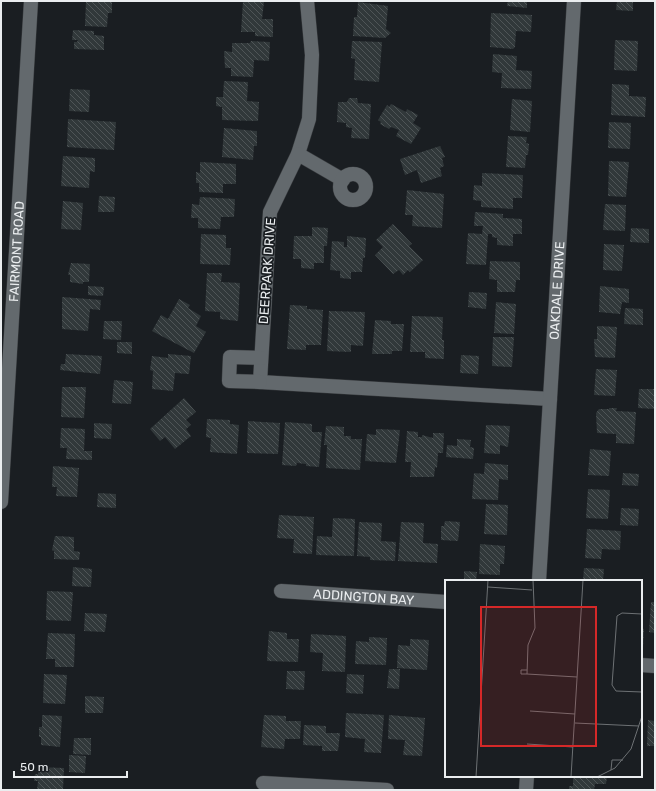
<svg xmlns="http://www.w3.org/2000/svg" width="656" height="791" font-family="Rubik,sans-serif">
	<style>
		.building { fill: url(#building-back-hatch) }
		.lines { fill: none; stroke-linecap: round; stroke-linejoin: round }
		.street-casing { stroke: #373a3d; stroke-width: 15 }
		.street { stroke: #63696d; stroke-width: 14 }
		.labels { text-anchor: middle; dominant-baseline: central; stroke-width: 3.5; stroke-linejoin: round; paint-order: stroke }
		.street-label { font-size: 13px; fill: #eaedef; stroke: #1a1e22 }
		.inset-road { fill: none; stroke: #6d7174; stroke-width: 1 }
		.view { fill: #d62828; fill-opacity: 0.15; stroke: #d62828; stroke-width: 2 }
		.inset-edge { fill: none; stroke: #eaedef; stroke-width: 2 }
	</style>
	<defs>
		<pattern id="building-back-hatch" width="6" height="6" patternUnits="userSpaceOnUse"><rect width="6" height="6" fill="#31383a"/><path d="M-1 5l2 2M0 0l6 6M5-1l2 2" fill="none" stroke="#4f5557"/></pattern>
	</defs>
	<rect width="100%" height="100%" fill="#1a1e22"/>
	<path class="building" d="M86 1H112V13H108L107 27 85 26Z
		M243 1 264 2 262 19H273V37L255 36V32H241Z
		M508 1H527V8L507 6Z
		M617 1H633V11L616 10Z
		M358 2 388 6 386 29 391 33 385 38 353 36 354 17H357Z
		M491 13 532 15 531 32 516 31 515 47 513 49 490 47Z
		M73 30 94 31V35L104 36V50L74 49V42H77L78 40H72Z
		M615 40 638 41 637 71 614 70Z
		M251 41 270 42 269 61 254 60 253 77 231 76V68H225L224 51 232 52V43H250Z
		M352 41 382 42 379 82 354 80 355 59 351 58Z
		M493 54 517 56 516 70 532 71 531 89 501 88 502 73 492 72Z
		M224 81 248 82 247 101 259 102 258 121 222 120V107L216 106V97H223Z
		M612 84 629 85V96L646 97 645 117 611 115Z
		M70 89 90 90 89 112 69 111Z
		M349 98H357L358 103 371 104 369 139 351 138 352 128 346 127V123L337 122 338 102H347Z
		M512 99 532 101 530 132 510 130Z
		M391 104 406 112 407 109 418 115 413 123 421 128 411 144 396 136 399 130 391 127 389 129 380 124 381 122 378 120 387 105 389 107Z
		M68 119 116 122 114 150 67 147Z
		M609 122 631 123 630 149 608 148Z
		M224 128 257 131V146H254L253 160 222 157Z
		M508 136 527 137 526 143 529 144 528 155H526L525 168 506 167Z
		M440 146 445 157 442 158 444 166 440 168 442 176 421 183 417 170 405 175 400 159Z
		M63 156 95 158V172L90 171 89 188 61 186Z
		M609 161 629 162 626 197 608 196Z
		M200 162 236 164V184H223V193L199 192V183H196V172L200 173Z
		M482 173 523 175 522 198H513V209L481 207V201L473 200 474 185 482 186Z
		M407 190 444 194 442 228 412 226 413 215H405Z
		M99 196 115 197 114 212H98Z
		M200 197 235 199 234 217H221L220 229 198 228V218H191L192 204 199 205Z
		M63 201 83 203 81 230 61 229Z
		M605 204 626 205 625 231 603 230Z
		M475 212 503 214V218L522 219V234H513V246L497 245V238L492 237V234H488L486 265 466 264 468 233 482 234 483 226H474Z
		M393 224 412 244 409 246 423 260 410 272 408 270 403 275 399 270 393 274 375 255 383 247 376 240Z
		M312 227 328 228 327 246H324V263H314V269L301 268V259H293L294 236H312Z
		M631 228 649 229V243L630 242Z
		M201 234 226 235V248H231L230 265 200 264Z
		M347 236 366 238 365 258H363L362 272H351V279L340 278V271L330 270 332 241 344 242V247H347Z
		M604 244 624 245 622 271 603 270Z
		M490 261 520 262V280H516L515 292H497V280L489 279Z
		M71 263 90 264 89 282H83V284L70 282V275H68Z
		M207 273H222L221 282 240 283 238 321 220 319V312L205 311Z
		M88 286 104 287 103 296 88 295Z
		M600 286 629 289V303L622 302 620 314 599 312Z
		M469 292 487 293 486 309 468 307Z
		M62 297 101 300 100 310 90 309 88 331 62 329Z
		M179 299 190 305 188 308 201 316 196 326 206 332 194 353 152 331 161 315 168 319Z
		M496 302 516 304 514 334 494 333Z
		M290 305 307 306V309L323 310 321 345H306V350L287 349Z
		M625 308 643 309V325L624 324Z
		M329 311 365 312 363 346 351 345V352L327 351Z
		M412 316 443 317 442 340H444V359L425 358V352H410Z
		M375 320 391 321V324H404L402 351H392V354H372Z
		M104 321H122L121 340 103 339Z
		M597 326 617 327 615 358 595 357 594 339H597Z
		M493 337H514L512 367 492 366Z
		M117 342H132V354L117 353Z
		M66 354 102 356 100 374 60 370 61 364H65Z
		M168 354 191 356 189 374 175 373 173 391 152 389 153 371 150 370 152 356 168 358Z
		M461 355 479 356 478 374 460 373Z
		M596 369 617 370 615 396 594 395Z
		M114 380 133 382 131 404 112 403Z
		M62 387H86L84 418 61 417Z
		M639 389H655V409L638 408Z
		M184 398 196 412 186 420 191 425 186 429 191 436 175 449 165 437 160 441 150 429Z
		M609 408H617L616 411 636 412 634 444 616 443V434L597 433 596 413 599 409H609Z
		M207 419 230 420V424L239 425 237 454 210 452 211 438 206 437Z
		M248 421 280 423 278 454 247 453Z
		M285 422 312 424V432H322L319 467 306 466V464L297 463 296 466 282 465Z
		M94 423 112 424 111 439 94 438Z
		M486 425 510 426 508 447 500 445V454L484 453Z
		M326 426 344 427V436H351V439H362L360 470 326 468 327 445H324Z
		M61 428 85 429 84 451H92V460L66 459 67 448H60Z
		M376 429 400 430 396 463 365 461 367 434 376 435Z
		M407 431 418 432V437H422V435L433 438V433H444L443 453H438L437 468 435 467 434 477H410L411 462H405Z
		M457 439 471 440 470 447 474 448 473 459 446 457 447 445 457 446Z
		M590 449 611 451 609 476 588 475Z
		M485 463 508 465V480L499 479 498 500 472 499 474 473 484 474Z
		M53 466 79 468 77 497 56 496 57 487H52Z
		M623 473 639 474 638 486 622 485Z
		M588 489 610 490 608 519 586 518Z
		M98 493 116 494V508L97 507Z
		M486 504 508 505 507 535 484 534Z
		M621 508 639 509 638 526 620 525Z
		M279 515 314 517 312 554 293 553 294 539 277 538Z
		M333 518 355 519 354 556 316 555 317 536 332 537Z
		M445 521 460 522 458 541 441 540V526H444Z
		M359 522 382 523 381 541 396 542 395 561 370 560V557L357 556Z
		M401 522 424 523 423 543 438 544 437 563 398 561Z
		M587 529 621 531 620 550 602 549 601 559 585 558Z
		M55 536 74 537V551L80 552 79 560 54 559V551L52 550Z
		M480 544 505 546 504 564H500V575L479 574Z
		M73 567 92 569 91 587 72 586Z
		M584 568 604 569 603 581H583Z
		M464 571 477 572 476 581 464 580Z
		M47 591 73 592 71 621 46 620Z
		M651 602H655V633L649 632Z
		M85 613 107 614 105 632 84 631Z
		M641 628 644 629 643 647H641Z
		M269 631 287 633V639H299L298 662 267 661Z
		M48 633 75 634 74 667H55V659H46Z
		M311 634 346 636 345 672 322 671 323 653 310 652Z
		M369 637 387 638 386 665 355 664 356 641 369 642Z
		M410 639 429 640 427 670 397 668 398 645 410 646Z
		M389 669H400L399 689 387 688Z
		M287 671H305L304 690 286 689Z
		M44 674 67 675 65 704 43 703Z
		M347 674 364 675 363 694 346 693Z
		M85 696 104 697 103 713H85Z
		M346 713 384 715 381 753 364 752 365 739 345 737Z
		M42 715 62 716 60 747 41 745V737H39V727H42Z
		M264 715 286 716V721H301L300 739H285L284 749 261 747Z
		M389 715 425 718 422 756 403 755 405 740 388 739Z
		M648 720 655 721V746H647Z
		M304 725 326 726V733H340L338 751H322V746L303 745Z
		M74 738H91V755L73 754Z
		M69 755 86 756 85 773 69 772Z
		M38 767 64 768 63 790H37L38 781H34L35 774H38Z
		M570 776H607L606 784H595L594 790H569V786H573V778H570Z"/>
	<g class="lines">
		<g class="street-casing">
			<g id="street">
				<path d="M307 1 312 55 309 119 298 154 270 212 260 382 550 399"/>
				<path d="M298 154 343 180"/>
				<circle cx="353" cy="187" r="13"/>
				<path d="M260 382 229 381 230 357 261 358"/>
				<path id="s1" d="M1 502 31 1"/>
				<path id="s2" d="M539 581 574 1"/>
				<path id="s3" d="M281 591 446 602"/>
				<path d="M641 665 655 666"/>
				<path d="M263 783 387 790"/>
				<path d="M526 790 527 776"/>
			</g>
		</g>
		<use href="#street" class="street"/>
	</g>
	<g class="labels">
		<g class="street-label">
			<text stroke="none"><textPath href="#s1" startOffset="251">FAIRMONT ROAD</textPath></text>
			<text transform="translate(267 271) rotate(-86)">DEERPARK DRIVE</text>
			<text stroke="none"><textPath href="#s2" startOffset="291">OAKDALE DRIVE</textPath></text>
			<text stroke="none"><textPath href="#s3" startOffset="83">ADDINGTON BAY</textPath></text>
		</g>
	</g>
	<g transform="translate(445 580)">
		<rect width="197" height="197" fill="#1a1e22"/>
		<path class="inset-road" d="M88 0 90 48 83 65 82 94 132 97M43 7 87 10M197 34 177 33 172 36 167 105 171 111 197 112M82 94H76V90H82M85 131 130 134M130 143 194 146M82 164 128 167M166 190 167 180H178M31 197 43 0M126 197 138 0M152 197 170 188 186 169 197 136"/>
		<path class="view" d="M36 27H151V166H36Z"/>
		<rect width="197" height="197" class="inset-edge"/>
	</g>
	<rect width="656" height="791" fill="none" stroke="#eaedef" stroke-width="4"/>
	<path d="M14 771v6h113v-6" fill="none" stroke="#eaedef" stroke-width="2"/>
	<text x="20" y="771" font-size="12" fill="#eaedef" stroke="#1a1e22" stroke-width="3" paint-order="stroke">50 m</text>
</svg>
